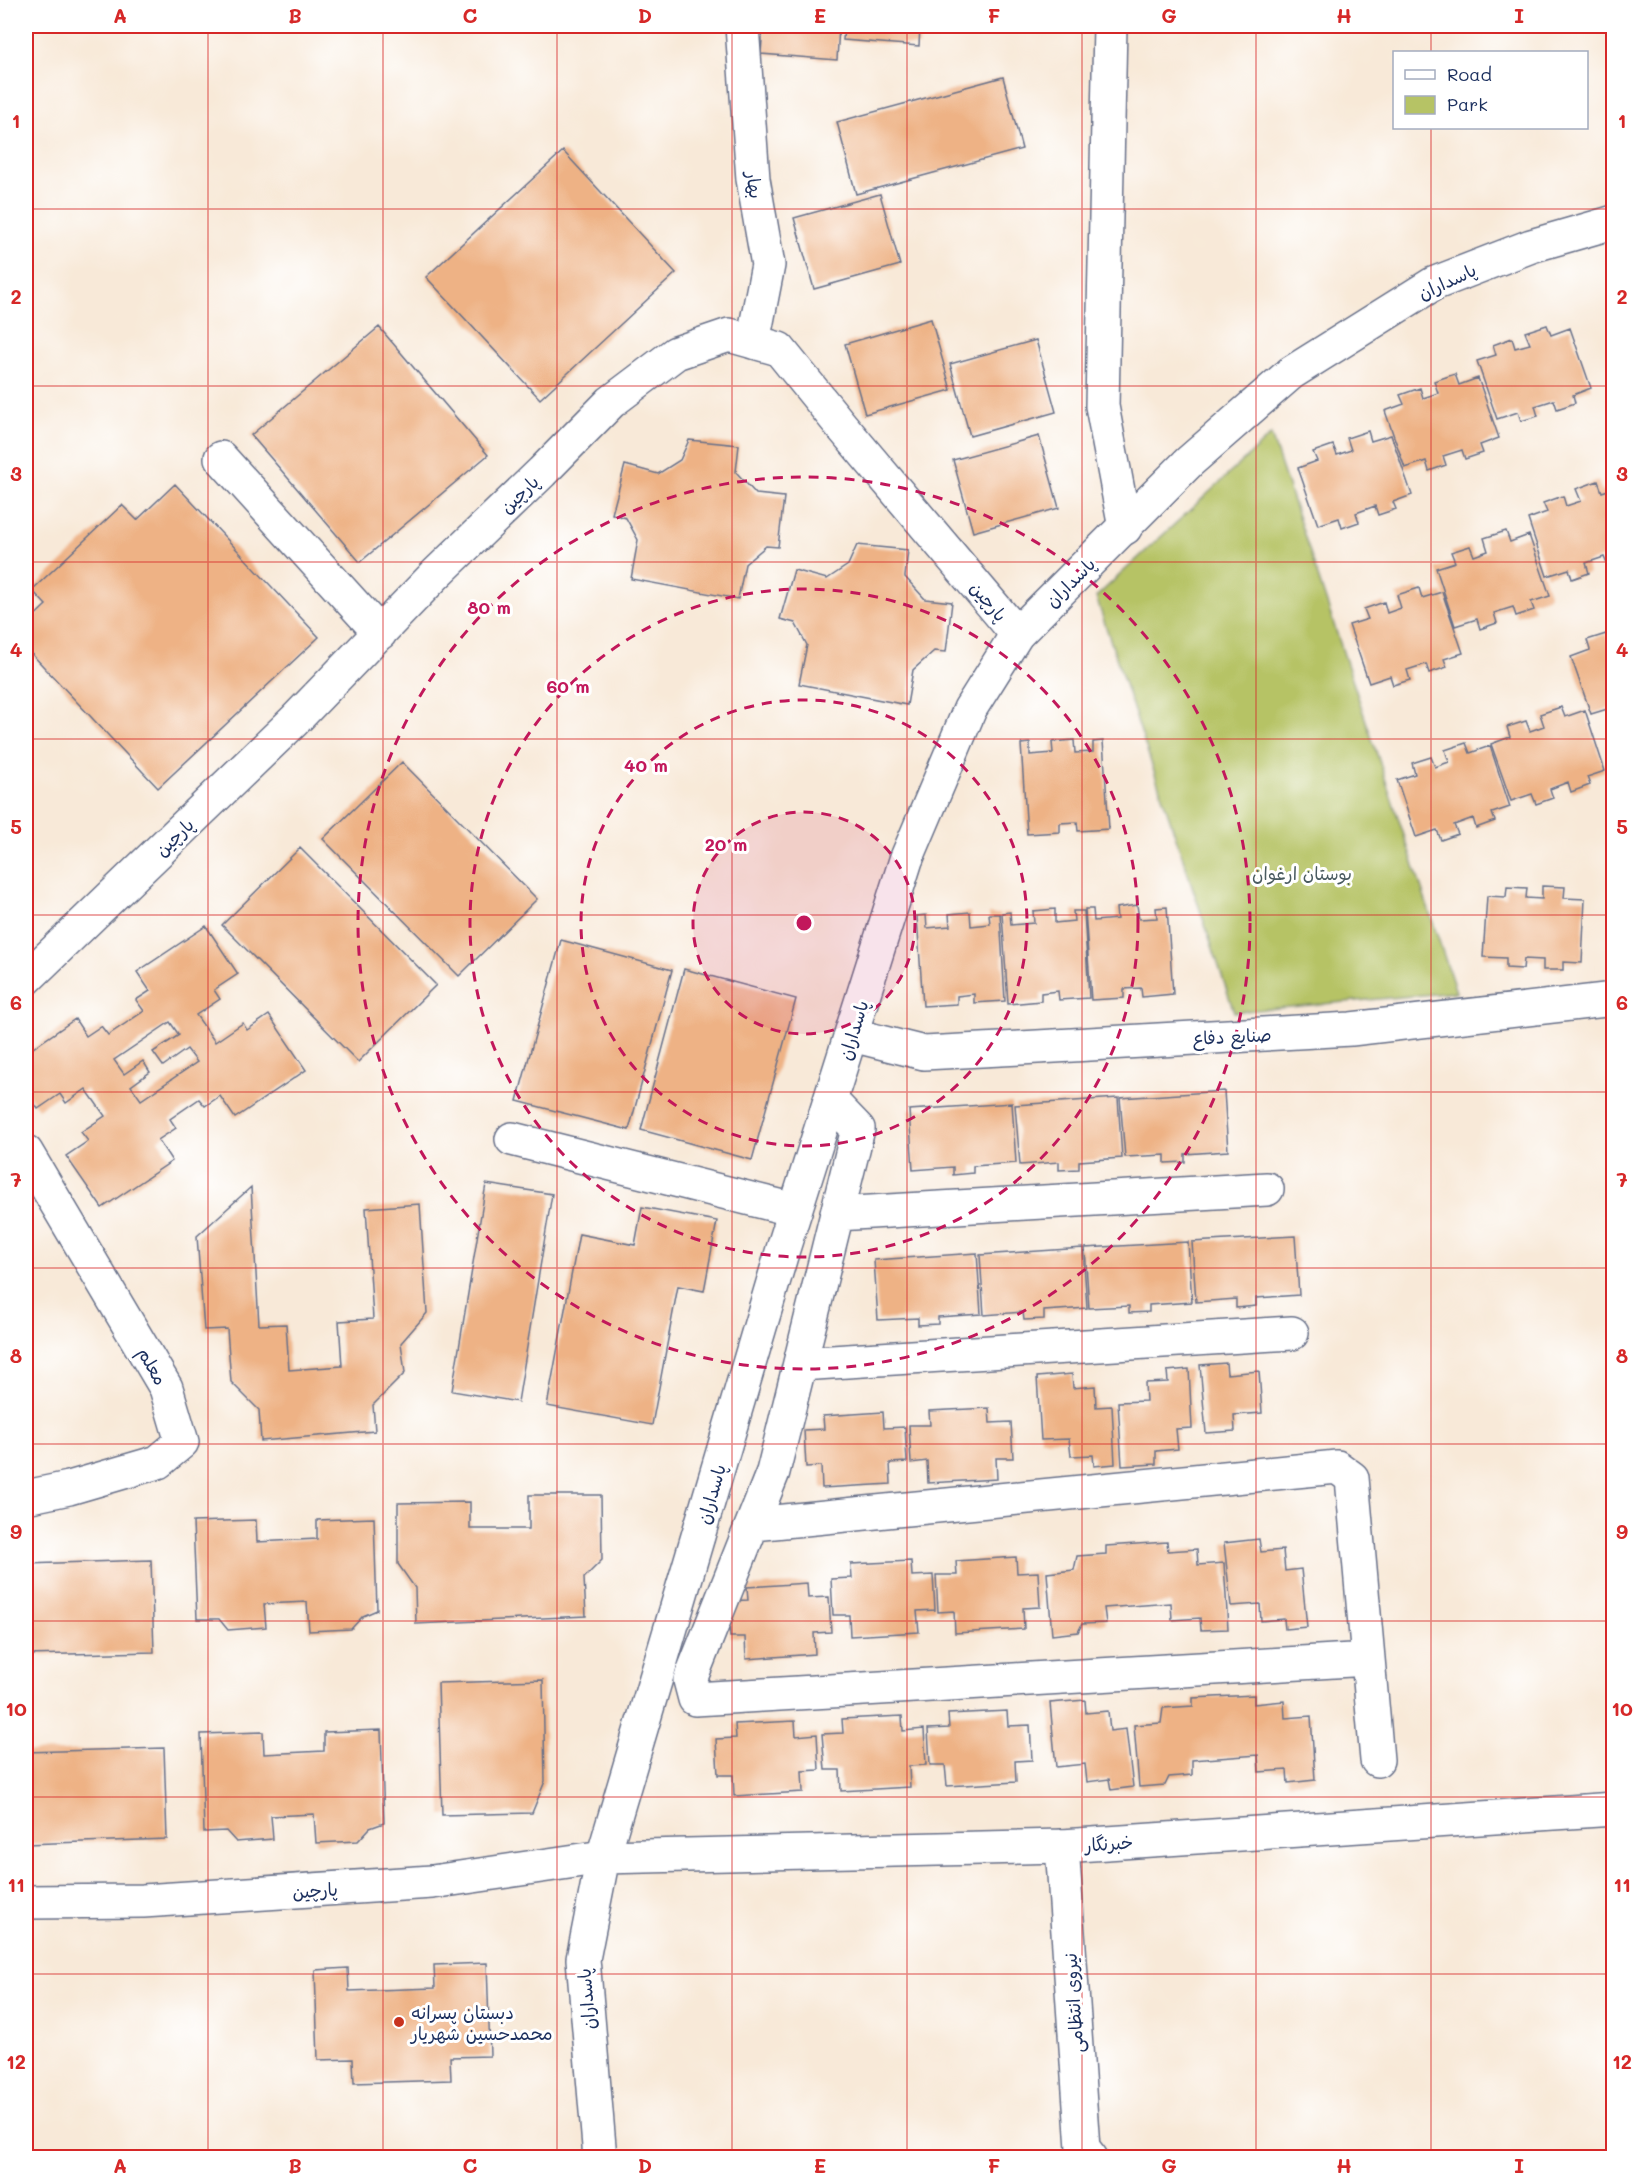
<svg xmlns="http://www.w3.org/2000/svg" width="1639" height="2183" font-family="Mali,'Playpen Sans Arabic',sans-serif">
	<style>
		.green { fill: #b6c365; stroke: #687962; stroke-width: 1.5 }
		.building { fill: #eeb285; fill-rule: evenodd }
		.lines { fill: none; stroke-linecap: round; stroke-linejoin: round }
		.minor-casing { stroke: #687089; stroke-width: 36 }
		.tertiary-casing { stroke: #687089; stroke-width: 36 }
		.minor { stroke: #fff; stroke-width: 33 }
		.tertiary { stroke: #fff; stroke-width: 33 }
		.grid { fill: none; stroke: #d62828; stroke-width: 1.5; stroke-opacity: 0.55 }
		.ring { fill: none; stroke: #c2185b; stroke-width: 3; stroke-dasharray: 10 8 }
		.poi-dot { fill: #c8321e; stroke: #fff; stroke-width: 2 }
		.labels { text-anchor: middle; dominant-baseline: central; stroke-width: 6; stroke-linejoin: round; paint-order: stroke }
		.street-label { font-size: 18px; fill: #1b2f5e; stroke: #fff }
		.park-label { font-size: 18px; fill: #4a5b60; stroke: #fff }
		.poi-label { font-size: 18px; fill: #1b2f5e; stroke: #fff; text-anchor: start }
		.centre { fill: #c2185b; stroke: #fff; stroke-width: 3 }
		.ring-label { font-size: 18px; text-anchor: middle; font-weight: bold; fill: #c2185b; stroke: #fff; stroke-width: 6; stroke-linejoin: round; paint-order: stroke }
		.neatline { fill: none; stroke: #d62828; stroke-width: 2 }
		.grid-label { font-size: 20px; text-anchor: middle; font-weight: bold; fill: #d62828 }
	</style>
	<rect width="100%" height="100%" fill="#fff"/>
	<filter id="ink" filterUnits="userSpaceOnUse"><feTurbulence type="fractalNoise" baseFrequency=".0167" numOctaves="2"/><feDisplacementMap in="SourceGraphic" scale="12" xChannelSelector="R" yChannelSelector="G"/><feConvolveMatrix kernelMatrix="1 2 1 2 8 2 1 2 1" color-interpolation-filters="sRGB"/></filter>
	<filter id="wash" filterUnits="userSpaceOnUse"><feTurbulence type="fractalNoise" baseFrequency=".008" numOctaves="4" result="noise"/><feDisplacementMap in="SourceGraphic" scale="24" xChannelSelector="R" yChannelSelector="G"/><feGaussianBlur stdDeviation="1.35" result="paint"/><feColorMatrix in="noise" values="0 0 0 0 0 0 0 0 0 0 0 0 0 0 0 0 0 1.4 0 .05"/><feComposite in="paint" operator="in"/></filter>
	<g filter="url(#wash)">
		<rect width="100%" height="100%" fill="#f8e9d8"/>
		<path class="green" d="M1271 435 1456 992 1234 1012 1096 597Z"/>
		<g id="blocks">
			<path class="building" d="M763 26H839L837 60 761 54Z
				M844 26H920L919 46 843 40Z
				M1003 77 1022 149 856 194 837 122Z
				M563 151 676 273 540 399 426 277Z
				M880 194 900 265 814 289 794 218Z
				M931 319 951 390 865 414 845 344Z
				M1547 325 1551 335 1570 328 1591 388 1573 395 1575 403 1557 409 1554 400 1535 406 1538 416 1521 421 1518 412 1497 419 1477 361 1496 355 1493 345 1512 338 1515 348 1530 344 1525 332Z
				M379 327 488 455 360 562 251 435Z
				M1036 340 1056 412 970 436 950 364Z
				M1455 374 1459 385 1478 378 1499 438 1480 445 1483 453 1465 459 1462 450 1443 456 1446 465 1429 471 1426 461 1405 468 1385 411 1404 404 1400 395 1420 388 1423 398 1438 393 1434 381Z
				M1368 431 1371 441 1391 435 1412 495 1393 502 1396 509 1378 515 1375 506 1356 513 1359 522 1342 528 1339 518 1318 525 1298 468 1317 461 1313 452 1333 445 1337 455 1351 450 1347 438Z
				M1039 436 1059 508 973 532 953 460Z
				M689 440 739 445 736 472 756 494 784 497 778 547 766 546 745 564 738 599 631 579 638 540 626 518 612 514 625 465 658 474 680 460Z
				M1598 481 1602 492 1614 488V564L1608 566 1604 557 1586 563 1589 573 1572 579 1569 569 1547 576 1528 519 1547 512 1543 503 1563 496 1566 506 1581 501 1576 489Z
				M175 484 319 637 158 788 26 648V624L46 605 32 590 122 505 137 520Z
				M1506 531 1510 542 1529 535 1550 596 1531 602 1534 610 1516 616 1513 607 1494 613 1497 623 1480 629 1477 619 1455 626 1436 568 1455 562 1451 552 1470 546 1474 556 1488 551 1484 538Z
				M857 545 908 550 905 577 925 599 952 602 946 652 934 651 913 670 907 705 799 684 807 645 795 623 780 619 794 570 827 579 848 565Z
				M1419 588 1422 598 1442 592 1463 653 1444 659 1447 667 1429 673 1426 664 1407 670 1410 680 1393 685 1390 676 1369 683 1349 625 1368 619 1364 609 1384 602 1387 613 1401 608 1397 595Z
				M1606 634 1609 644 1614 642V707L1591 714 1571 657 1590 650 1587 640Z
				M1561 707 1565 717 1585 710 1605 771 1587 777 1590 785 1571 792 1568 782 1550 789 1553 798 1536 804 1532 794 1511 801 1491 744 1510 737 1507 727 1526 721 1530 731 1544 726 1540 714Z
				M1074 740 1075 753 1093 752V742L1103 741 1109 829 1078 831 1077 822 1060 823V832L1027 834 1021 744 1030 743V755L1053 753 1052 742Z
				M1466 743 1470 753 1490 746 1510 807 1492 813 1495 821 1476 828 1473 818 1454 825 1458 834 1441 840 1437 830 1416 837 1397 780 1415 774 1412 763 1431 757 1435 767 1449 762 1445 750Z
				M402 762 537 899 459 976 323 839Z
				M300 848 436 985 358 1062 222 925Z
				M1542 886 1565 887 1564 898 1585 899 1582 963 1563 962V970H1543V960L1524 959 1523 969 1506 968V958L1483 957 1487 896 1506 897 1507 887 1527 888 1526 898 1542 899Z
				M1137 905 1139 919 1157 918 1156 908 1167 907 1173 994 1142 997 1141 988 1124 989V998L1091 1000 1085 909H1093L1094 921 1117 919 1116 908Z
				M1055 909V923L1074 921 1073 911H1084L1089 998 1059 1000 1058 991 1041 993V1001L1008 1004 1002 913 1010 912 1011 925 1034 923 1033 911Z
				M970 912 971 926 990 924 989 914H1000L1005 1001 974 1003V994L957 996V1004L923 1006 917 916 926 915 927 928 950 926 949 914Z
				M206 926 238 974 214 990 220 999 196 1015 215 1042 243 1023 247 1030 269 1015 306 1070 235 1118 220 1096 205 1106 199 1099 170 1119 176 1128 158 1140 172 1161 102 1208 66 1156 88 1141 81 1132 105 1116 86 1089 66 1103 60 1094 38 1109 26 1091V1053L75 1019 86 1036 101 1026 108 1035 144 1011 136 1000 150 991 137 972ZM170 1022 179 1035 153 1052 163 1066 187 1049 197 1062 141 1100 131 1086 150 1072 143 1061 124 1074 114 1060Z
				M561 940 672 970 629 1130 517 1101Z
				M684 969 796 999 752 1160 641 1130Z
				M1224 1091 1228 1151 1185 1154V1162L1165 1163V1155L1125 1157 1120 1098Z
				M1118 1098 1122 1158 1079 1161V1169L1059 1170V1162L1020 1165 1015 1105Z
				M1012 1103 1016 1163 973 1166V1173L953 1175V1167L913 1170 909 1110Z
				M486 1184 552 1194 518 1402 452 1391Z
				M251 1187 259 1325 286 1324 289 1370 342 1366 339 1321 373 1319 366 1208 420 1204 427 1313 401 1343 405 1373 373 1405 375 1431 261 1441 259 1410 231 1382 227 1329 204 1330 197 1236Z
				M642 1207 717 1221 704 1291 678 1286 652 1425 547 1406 579 1234 635 1245Z
				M1295 1236 1299 1295 1256 1298V1306L1236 1308V1299L1196 1302 1192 1242Z
				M1188 1242 1192 1302 1149 1305V1312L1129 1313V1306L1089 1308 1085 1248Z
				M1083 1248 1087 1308 1044 1311V1319L1024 1320 1023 1312 984 1315 980 1255Z
				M977 1253 981 1314 938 1317V1324L918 1325V1318L878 1320 874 1260Z
				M1226 1363 1227 1374 1259 1371 1262 1413 1234 1415 1235 1431 1206 1433 1200 1365Z
				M1189 1369 1192 1428 1176 1429 1178 1449 1156 1451V1464L1122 1466 1118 1402 1146 1401 1145 1383 1168 1382 1167 1371Z
				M1072 1374 1073 1388 1095 1386 1096 1407 1112 1406 1115 1464 1094 1466 1093 1455 1071 1456 1069 1439 1041 1440 1037 1377Z
				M989 1408 990 1423 1011 1422 1013 1458H996L997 1479 928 1483 927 1461 911 1463 909 1425H930L929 1411Z
				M883 1412 884 1428 905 1427 907 1462 890 1463 891 1484 822 1488 821 1466 806 1467 804 1430 824 1429 823 1416Z
				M529 1495H601L602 1560 584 1578 586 1616 416 1624 415 1588 398 1564V1503L470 1502V1529H529Z
				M374 1518 377 1610 363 1616 351 1629 309 1631 307 1602 264 1604 266 1627 228 1630 219 1619H197L193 1522 256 1520 257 1542 317 1539V1520Z
				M1259 1539 1261 1552 1283 1550 1285 1571 1301 1569 1307 1627 1285 1629 1284 1619 1261 1621 1260 1604 1231 1606 1224 1543Z
				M1167 1542 1168 1551 1197 1549 1198 1565 1224 1563 1228 1629 1201 1630 1200 1618 1172 1620 1171 1603 1104 1608 1106 1623 1082 1624 1078 1632 1052 1635 1047 1573 1074 1570 1077 1556 1106 1554V1546Z
				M1016 1557 1017 1573 1038 1572 1040 1607 1023 1608 1024 1629 955 1633 954 1611 938 1612 936 1575H957L956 1561Z
				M151 1560 154 1652 26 1655V1564Z
				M911 1561 912 1576 933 1575 935 1610 917 1611 919 1632 850 1636 849 1615H833L831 1579 852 1578 851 1564Z
				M807 1583 808 1598 829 1597 831 1632 814 1633 815 1654 746 1659 745 1637H730L728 1601 748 1600 747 1587Z
				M543 1680 545 1781 532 1813 442 1815 438 1683Z
				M1254 1695V1704L1284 1701 1285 1718 1311 1716 1315 1780 1288 1783 1287 1770 1259 1772 1258 1755 1192 1760V1775L1169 1777 1165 1785 1139 1787 1134 1725 1161 1723 1163 1708 1193 1706V1698Z
				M1085 1700 1086 1713 1108 1711 1110 1731 1126 1729 1133 1787 1111 1790 1109 1779 1087 1782 1085 1764 1056 1767 1050 1703Z
				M1007 1711 1008 1726 1030 1725 1032 1760 1015 1761 1016 1782 947 1786 945 1765H930L928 1729 949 1728 948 1714Z
				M902 1716 903 1731 924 1729 926 1765 909 1766 910 1787 841 1791 840 1770H825L822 1734 843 1733 842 1719Z
				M795 1721 796 1736 817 1734 819 1770 802 1771 803 1792 734 1796 733 1775H718L716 1739 736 1738 735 1724Z
				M381 1730 384 1823 370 1828 358 1841 316 1843 314 1814 271 1816 273 1839 236 1842 226 1831 204 1832 201 1734 263 1732 264 1754 324 1751V1732Z
				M164 1748 167 1839 26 1844V1752Z
				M487 1963 490 2056 450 2057 451 2080 354 2083 353 2059 318 2060 315 1970 348 1968 349 1991 435 1988 434 1965Z"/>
		</g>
	</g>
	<g filter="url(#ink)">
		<use href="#blocks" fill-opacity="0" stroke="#687089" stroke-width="1.5"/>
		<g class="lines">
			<g class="minor-casing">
				<path id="minor" d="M742 26 753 179 768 265 753 342
					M1110 26 1102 406 1125 528
					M221 458 380 633
					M26 979 294 721 436 574 542 472 611 402 676 353 729 335 779 349 839 423 1017 634
					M831 1101 858 1129 773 1472 690 1680 695 1699 1368 1659
					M512 1139 795 1210
					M26 1152 166 1388 182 1442 158 1462 69 1488 26 1497
					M837 1214 1267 1189
					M800 1364 1292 1333
					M753 1524 1337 1467 1352 1478 1377 1760
					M1062 1846 1083 2148 1091 2158
					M26 1902 143 1901 432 1882 603 1857"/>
			</g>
			<g class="tertiary-casing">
				<path id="tertiary" d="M852 1035 924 1053 1020 1048 1351 1029 1614 999
					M603 1857 1062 1846 1614 1809
					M600 2158 583 1959 603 1857 783 1249 906 860 970 709 1017 634 1189 462 1291 373 1433 284 1531 246 1614 222"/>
			</g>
			<use href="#minor" class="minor"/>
			<use href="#tertiary" class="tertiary"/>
		</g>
	</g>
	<path class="grid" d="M208 26V2158M383 26V2158M557 26V2158M732 26V2158M907 26V2158M1082 26V2158M1256 26V2158M1431 26V52M1431 128V2158M26 209H1614M26 386H1614M26 562H1614M26 739H1614M26 915H1614M26 1092H1614M26 1268H1614M26 1444H1614M26 1621H1614M26 1797H1614M26 1974H1614"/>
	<circle cx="804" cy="923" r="111" fill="#c2185b" fill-opacity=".12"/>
	<g class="ring">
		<circle cx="804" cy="923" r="111"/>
		<circle cx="804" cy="923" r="223"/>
		<circle cx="804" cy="923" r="334"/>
		<circle cx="804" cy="923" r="446"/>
	</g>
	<circle class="poi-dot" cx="399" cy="2022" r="6"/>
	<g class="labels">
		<g class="street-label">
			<text transform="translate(755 185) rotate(82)">بهار</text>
			<text transform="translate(1447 281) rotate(-25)">پاسداران</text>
			<text transform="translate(519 494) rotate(-44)">پارچین</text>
			<text transform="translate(1070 582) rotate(-45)">پاسداران</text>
			<text transform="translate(989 601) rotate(50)">پارچین</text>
			<text transform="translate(174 837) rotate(-44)">پارچین</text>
			<text transform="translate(853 1030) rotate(-73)">پاسداران</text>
			<text transform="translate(1232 1036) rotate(-3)">صنایع دفاع</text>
			<text transform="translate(153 1366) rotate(61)">معلم</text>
			<text transform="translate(711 1494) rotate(-74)">پاسداران</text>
			<text transform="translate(1109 1843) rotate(-4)">خبرنگار</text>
			<text transform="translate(315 1890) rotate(-4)">پارچین</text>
			<text transform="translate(586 1999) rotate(-95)">پاسداران</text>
			<text transform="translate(1073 2003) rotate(-94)">نیروی انتظامی</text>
		</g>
		<g class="park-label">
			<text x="1302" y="873">بوستان ارغوان</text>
		</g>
		<g class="poi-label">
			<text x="411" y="2012">دبستان پسرانه<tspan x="411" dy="21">محمدحسین شهریار</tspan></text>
		</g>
	</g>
	<circle cx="804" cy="923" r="9" class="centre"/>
	<g class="ring-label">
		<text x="489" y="614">80 m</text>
		<text x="568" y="693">60 m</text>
		<text x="646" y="772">40 m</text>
		<text x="726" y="851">20 m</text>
	</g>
	<rect width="1639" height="2183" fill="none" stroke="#fff" stroke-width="66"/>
	<rect x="1393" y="51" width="195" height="78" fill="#ffffff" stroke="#a4acbf" stroke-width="1.5"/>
	<rect x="1405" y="70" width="30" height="9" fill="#ffffff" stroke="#a4acbf" stroke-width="1.5"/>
	<text x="1447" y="81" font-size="18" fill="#1b2f5e">Road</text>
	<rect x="1405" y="96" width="30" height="18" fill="#b6c365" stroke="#a4acbf" stroke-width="1.5"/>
	<text x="1447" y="111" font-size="18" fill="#1b2f5e">Park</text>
	<rect x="33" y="33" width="1573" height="2117" class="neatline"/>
	<g class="grid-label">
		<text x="120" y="23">A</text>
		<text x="295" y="23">B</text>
		<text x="470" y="23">C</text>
		<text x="645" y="23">D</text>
		<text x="820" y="23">E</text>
		<text x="994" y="23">F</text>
		<text x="1169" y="23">G</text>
		<text x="1344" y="23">H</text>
		<text x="1519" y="23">I</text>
		<text x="16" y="128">1</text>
		<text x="1622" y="128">1</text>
		<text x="16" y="304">2</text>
		<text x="1622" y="304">2</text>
		<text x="16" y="481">3</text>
		<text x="1622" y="481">3</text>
		<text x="16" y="657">4</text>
		<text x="1622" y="657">4</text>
		<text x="16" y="834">5</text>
		<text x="1622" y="834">5</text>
		<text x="16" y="1010">6</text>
		<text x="1622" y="1010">6</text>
		<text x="16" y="1187">7</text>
		<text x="1622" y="1187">7</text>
		<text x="16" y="1363">8</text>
		<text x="1622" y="1363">8</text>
		<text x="16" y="1539">9</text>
		<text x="1622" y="1539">9</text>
		<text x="16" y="1716">10</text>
		<text x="1622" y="1716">10</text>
		<text x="16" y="1892">11</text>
		<text x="1622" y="1892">11</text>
		<text x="16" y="2069">12</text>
		<text x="1622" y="2069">12</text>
		<text x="120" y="2173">A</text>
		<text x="295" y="2173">B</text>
		<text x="470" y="2173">C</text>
		<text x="645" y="2173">D</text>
		<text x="820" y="2173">E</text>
		<text x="994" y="2173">F</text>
		<text x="1169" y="2173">G</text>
		<text x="1344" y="2173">H</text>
		<text x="1519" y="2173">I</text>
	</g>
</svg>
